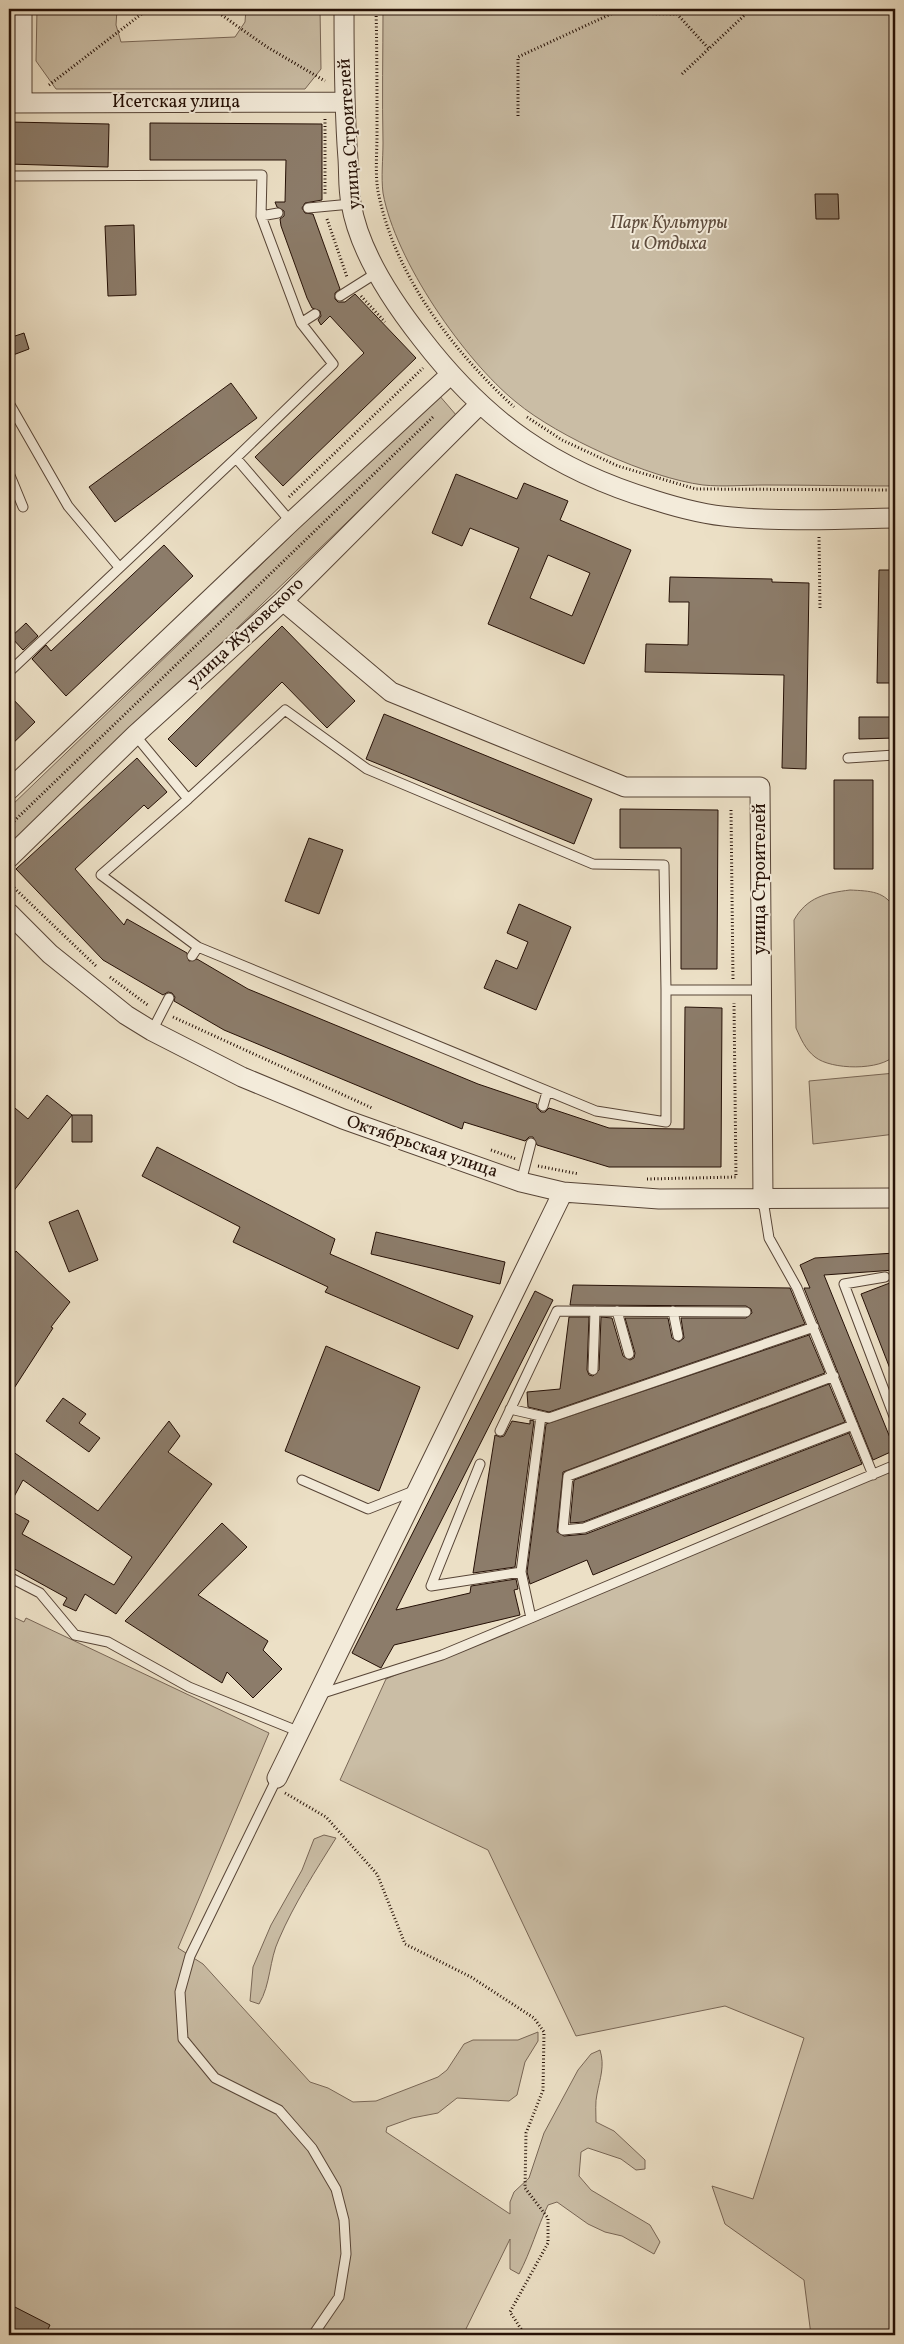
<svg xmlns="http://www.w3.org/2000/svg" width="904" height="2344" font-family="Vollkorn,serif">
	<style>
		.green { fill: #cabda5; stroke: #786656 }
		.building { fill: #8c7c6a; stroke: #251006; fill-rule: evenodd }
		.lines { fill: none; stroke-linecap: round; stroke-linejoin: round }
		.service-casing { stroke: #574436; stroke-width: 11 }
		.minor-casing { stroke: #574436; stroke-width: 21 }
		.path { stroke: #251006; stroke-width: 3; stroke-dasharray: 1 2.5; stroke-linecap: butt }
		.service { stroke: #f3ebda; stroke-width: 9 }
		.minor { stroke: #f3ebda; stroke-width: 19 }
		.labels { text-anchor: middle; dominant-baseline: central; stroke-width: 4; stroke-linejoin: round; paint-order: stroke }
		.street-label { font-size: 18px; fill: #251006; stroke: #f3ebda }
		.park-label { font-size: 18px; font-style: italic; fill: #5f4d3e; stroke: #f3ebda }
	</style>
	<rect width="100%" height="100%" fill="#ece0c6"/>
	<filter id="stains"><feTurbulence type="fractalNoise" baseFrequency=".004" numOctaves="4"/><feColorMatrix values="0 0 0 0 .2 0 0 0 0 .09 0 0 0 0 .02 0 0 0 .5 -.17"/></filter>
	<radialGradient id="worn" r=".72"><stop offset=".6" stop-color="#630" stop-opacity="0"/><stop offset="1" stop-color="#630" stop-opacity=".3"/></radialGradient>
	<path class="green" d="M37 9H117L116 25 121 42 235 37 245 22 246 9H320L321 69 305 89H56L36 61Z
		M383 9H895V486C852 486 809 485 765 485 745 485 723 487 703 485 649 478 558 437 516 402 464 360 395 260 383 193 381 177 383 159 383 143 382 98 383 53 383 9Z
		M438 394 457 416 9 848V808Z
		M850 890C870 891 886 891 895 910V1055C881 1071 831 1070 815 1057 805 1049 801 1039 796 1028L794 920C807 897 826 893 850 890Z
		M895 1073V1134L813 1144 809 1081Z
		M895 1465V2335H811L804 2280 725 2224 712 2186 753 2199 804 2038 725 2006 576 2036 488 1850 340 1780 386 1679Z
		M9 1615 24 1622 26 1618 269 1733 178 1948 203 1964 310 2082 328 2088 353 2102 376 2101 438 2077 447 2070 464 2044 473 2040H518L538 2032V2041L525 2062 517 2095 509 2101 457 2098 438 2113 412 2118 387 2127 386 2132 510 2214V2202L514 2192 529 2178 544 2133 578 2070 591 2054 600 2050C605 2066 600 2078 597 2094 595 2102 596 2113 596 2122L614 2131 645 2160V2169L636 2170 621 2159 588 2148 581 2152 579 2176 591 2190 650 2225 660 2242 654 2254 622 2236 605 2232 588 2224 557 2202 548 2205C537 2228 531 2251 519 2274L510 2269V2239L463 2335H9Z
		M324 1835 336 1838C316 1870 294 1904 279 1939 269 1960 271 1984 259 2004L250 2001 253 1967 271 1925 302 1870 314 1839Z"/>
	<path class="building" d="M9 122 109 124 108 167 9 164Z
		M150 123 322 124V200L305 203 302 208 305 213 313 214 340 289 335 293V299L338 302H345L355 294 416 358 283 486 255 457 364 353 330 316 321 325 318 320 321 316 320 311 312 308 307 298 281 226 280 219 284 216V211L277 207 275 202H285L286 160H150Z
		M815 194H838L839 219H816Z
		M134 225 136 295 108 296 105 226Z
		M24 333 29 349 13 355 9 338Z
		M231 383 257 418 115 522 89 487Z
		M456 474 517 499 524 483 568 501 560 520 631 550 584 664 488 624 519 548 470 528 462 546 432 533ZM548 555 590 573 572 616 530 598Z
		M164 545 193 576 66 696 32 659 46 645 51 651Z
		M879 570H895V683H877Z
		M670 577 772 579V582L809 583 806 769 782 768 784 675 645 672 646 644 688 645 689 602H669Z
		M26 623 38 636 23 650 11 637Z
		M282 626 355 701 327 728 282 682 196 767 168 739Z
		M9 695 35 722 9 747Z
		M384 714 592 799 574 844 366 759Z
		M859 717H895V738L859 739Z
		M137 758 167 792 148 809 144 805 75 869 124 925 127 919 187 953 189 961 197 959 248 989 478 1084 537 1104V1108L541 1112H545L549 1108 609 1128 684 1129 685 1007 722 1008 721 1167H609L537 1145 533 1137H529L525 1141 464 1122 462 1129 224 1030 174 1001 175 997 172 993 168 992 163 995 103 960 16 869Z
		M834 780H873V869H834Z
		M620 809 718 810 717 969H681V848H620Z
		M309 838 343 850 319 914 285 901Z
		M519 904 571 927 536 1010 484 988 496 960 517 969 528 942 507 933Z
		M47 1095 72 1115 9 1197V1103L28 1119Z
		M72 1115H92V1142H72Z
		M157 1147 335 1239 330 1254 473 1316 458 1349 325 1292 328 1287 233 1242 240 1227 142 1176Z
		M78 1210 98 1260 69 1272 49 1222Z
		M376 1232 505 1262 500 1284 371 1254Z
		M16 1251 70 1302 51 1327 53 1328 9 1396V1261Z
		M895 1253V1270L824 1275 895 1450 873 1460 804 1288H810L800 1265 815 1258Z
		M895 1281V1379H894L861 1294Z
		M573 1285 790 1288 805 1324 549 1412 528 1407 527 1392 560 1389 569 1317H589L587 1370 589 1375 593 1376 599 1370 601 1317 612 1318 623 1356 630 1360 634 1358 635 1353 625 1318H668L672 1338 679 1342 684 1338 681 1318H746L752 1313 751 1309 746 1306 570 1305Z
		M535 1291 553 1300 396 1610 470 1593 471 1586 516 1579 518 1589 514 1590 520 1615 394 1645 381 1668 352 1653Z
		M809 1335 825 1373 563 1472 557 1532 564 1536 586 1534 849 1433 862 1464 593 1575 587 1560 530 1584 527 1572 546 1424Z
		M326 1346 420 1387 379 1491 285 1451Z
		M829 1384 845 1422 583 1522 570 1523 574 1480Z
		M63 1398 86 1414 79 1423 100 1438 89 1452 46 1421Z
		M530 1420 534 1421 515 1567 473 1573 495 1435 500 1437 504 1436 512 1421 530 1424Z
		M169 1421 180 1436 168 1452 212 1484 116 1614 85 1594 76 1611 63 1605 67 1598 9 1566V1510L29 1521 22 1534 114 1585 132 1557 23 1480 9 1506V1449L98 1511Z
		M222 1523 247 1547 198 1595 268 1641 263 1650 282 1669 253 1698 227 1672 222 1683 125 1621Z
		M9 2304 50 2325 45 2335H9Z"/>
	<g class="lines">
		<g class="service-casing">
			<path id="service" d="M9 176 262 175 261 216
				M308 208 351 204
				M278 213 261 216 301 323 315 314
				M340 296 378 272
				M9 403 68 506 119 567
				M236 458 291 522
				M9 473 23 507
				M9 672 236 458 333 364 301 323
				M135 735 188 799 101 875 198 947 596 1111 666 1122V990
				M848 758 895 755
				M188 799 285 710 367 769 593 864 664 865 666 990H761
				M192 956 198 947
				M152 1031 169 998
				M543 1106 547 1092
				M521 1182 531 1143
				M763 1200 769 1238 797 1288 873 1475
				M885 1277 844 1284 895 1419
				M617 1311 629 1354
				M673 1311 678 1336
				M593 1370 595 1311
				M834 1376 568 1476 563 1530 584 1528 853 1425
				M510 1409 549 1418 814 1327
				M500 1431 557 1311 746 1312
				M480 1464 431 1586 521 1572 541 1416
				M302 1480 368 1509 416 1490
				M9 1577 40 1593 75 1635 108 1642 189 1687 300 1732
				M531 1618 895 1465
				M320 1694 442 1655 531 1618 521 1572
				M277 1778 190 1956 180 1992 183 2039 215 2078 279 2110 312 2148 336 2189 344 2220 346 2254 339 2297 313 2335"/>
		</g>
		<g class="minor-casing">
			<path id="minor" d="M344 9C344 59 344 109 348 159 349 174 348 189 351 203 359 252 392 301 422 339 486 422 554 470 654 500 679 508 705 515 732 517 786 522 841 519 895 518
				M9 103 344 102
				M22 103V9
				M283 601 391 692 625 787H760L763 1200
				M9 790 291 522 450 375
				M9 858 135 735 283 601 480 404
				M9 913 50 954 126 1015 152 1031 242 1077 343 1119 521 1182 563 1192 659 1199 895 1198
				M277 1778 563 1192"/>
		</g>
		<path class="path" d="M213 9 267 47 325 81
			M376 9C377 51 377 92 377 134 377 153 375 174 378 191 394 275 453 351 514 407
			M682 74 751 9
			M49 85 148 9
			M518 116V57L613 13 677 14 709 49
			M325 119V196
			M327 219 347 277
			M361 296 385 322
			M527 417 562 440 618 466 696 489 895 490
			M289 497 423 368
			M819 537 820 608
			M731 810 733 979
			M9 826 434 416
			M9 883 97 967
			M110 977 149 1006
			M173 1017 372 1108
			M491 1150 516 1159
			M538 1166 579 1174
			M647 1179 736 1177 734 1003
			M285 1793 326 1817 377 1874 405 1944 471 1977 534 2018 544 2032 543 2090 526 2133 525 2188 548 2218V2243L510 2312 525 2335"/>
		<use href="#service" class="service"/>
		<use href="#minor" class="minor"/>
	</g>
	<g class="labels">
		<g class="street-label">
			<text x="176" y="102">Исетская улица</text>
			<text transform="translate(350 134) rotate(-94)">улица Строителей</text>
			<text transform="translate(246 633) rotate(-43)">улица Жуковского</text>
			<text transform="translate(760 879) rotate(-90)">улица Строителей</text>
			<text transform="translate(422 1147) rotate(19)">Октябрьская улица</text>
		</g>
		<g class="park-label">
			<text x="669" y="223">Парк Культуры<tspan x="669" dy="21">и Отдыха</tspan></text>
		</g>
	</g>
	<rect width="904" height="2344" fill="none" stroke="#ece0c6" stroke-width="30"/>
	<rect x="10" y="10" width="884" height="2324" fill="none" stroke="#251006" stroke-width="2.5"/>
	<rect x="15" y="15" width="874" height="2314" fill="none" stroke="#251006"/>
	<rect width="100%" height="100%" filter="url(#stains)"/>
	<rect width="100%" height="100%" fill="url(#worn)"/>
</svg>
